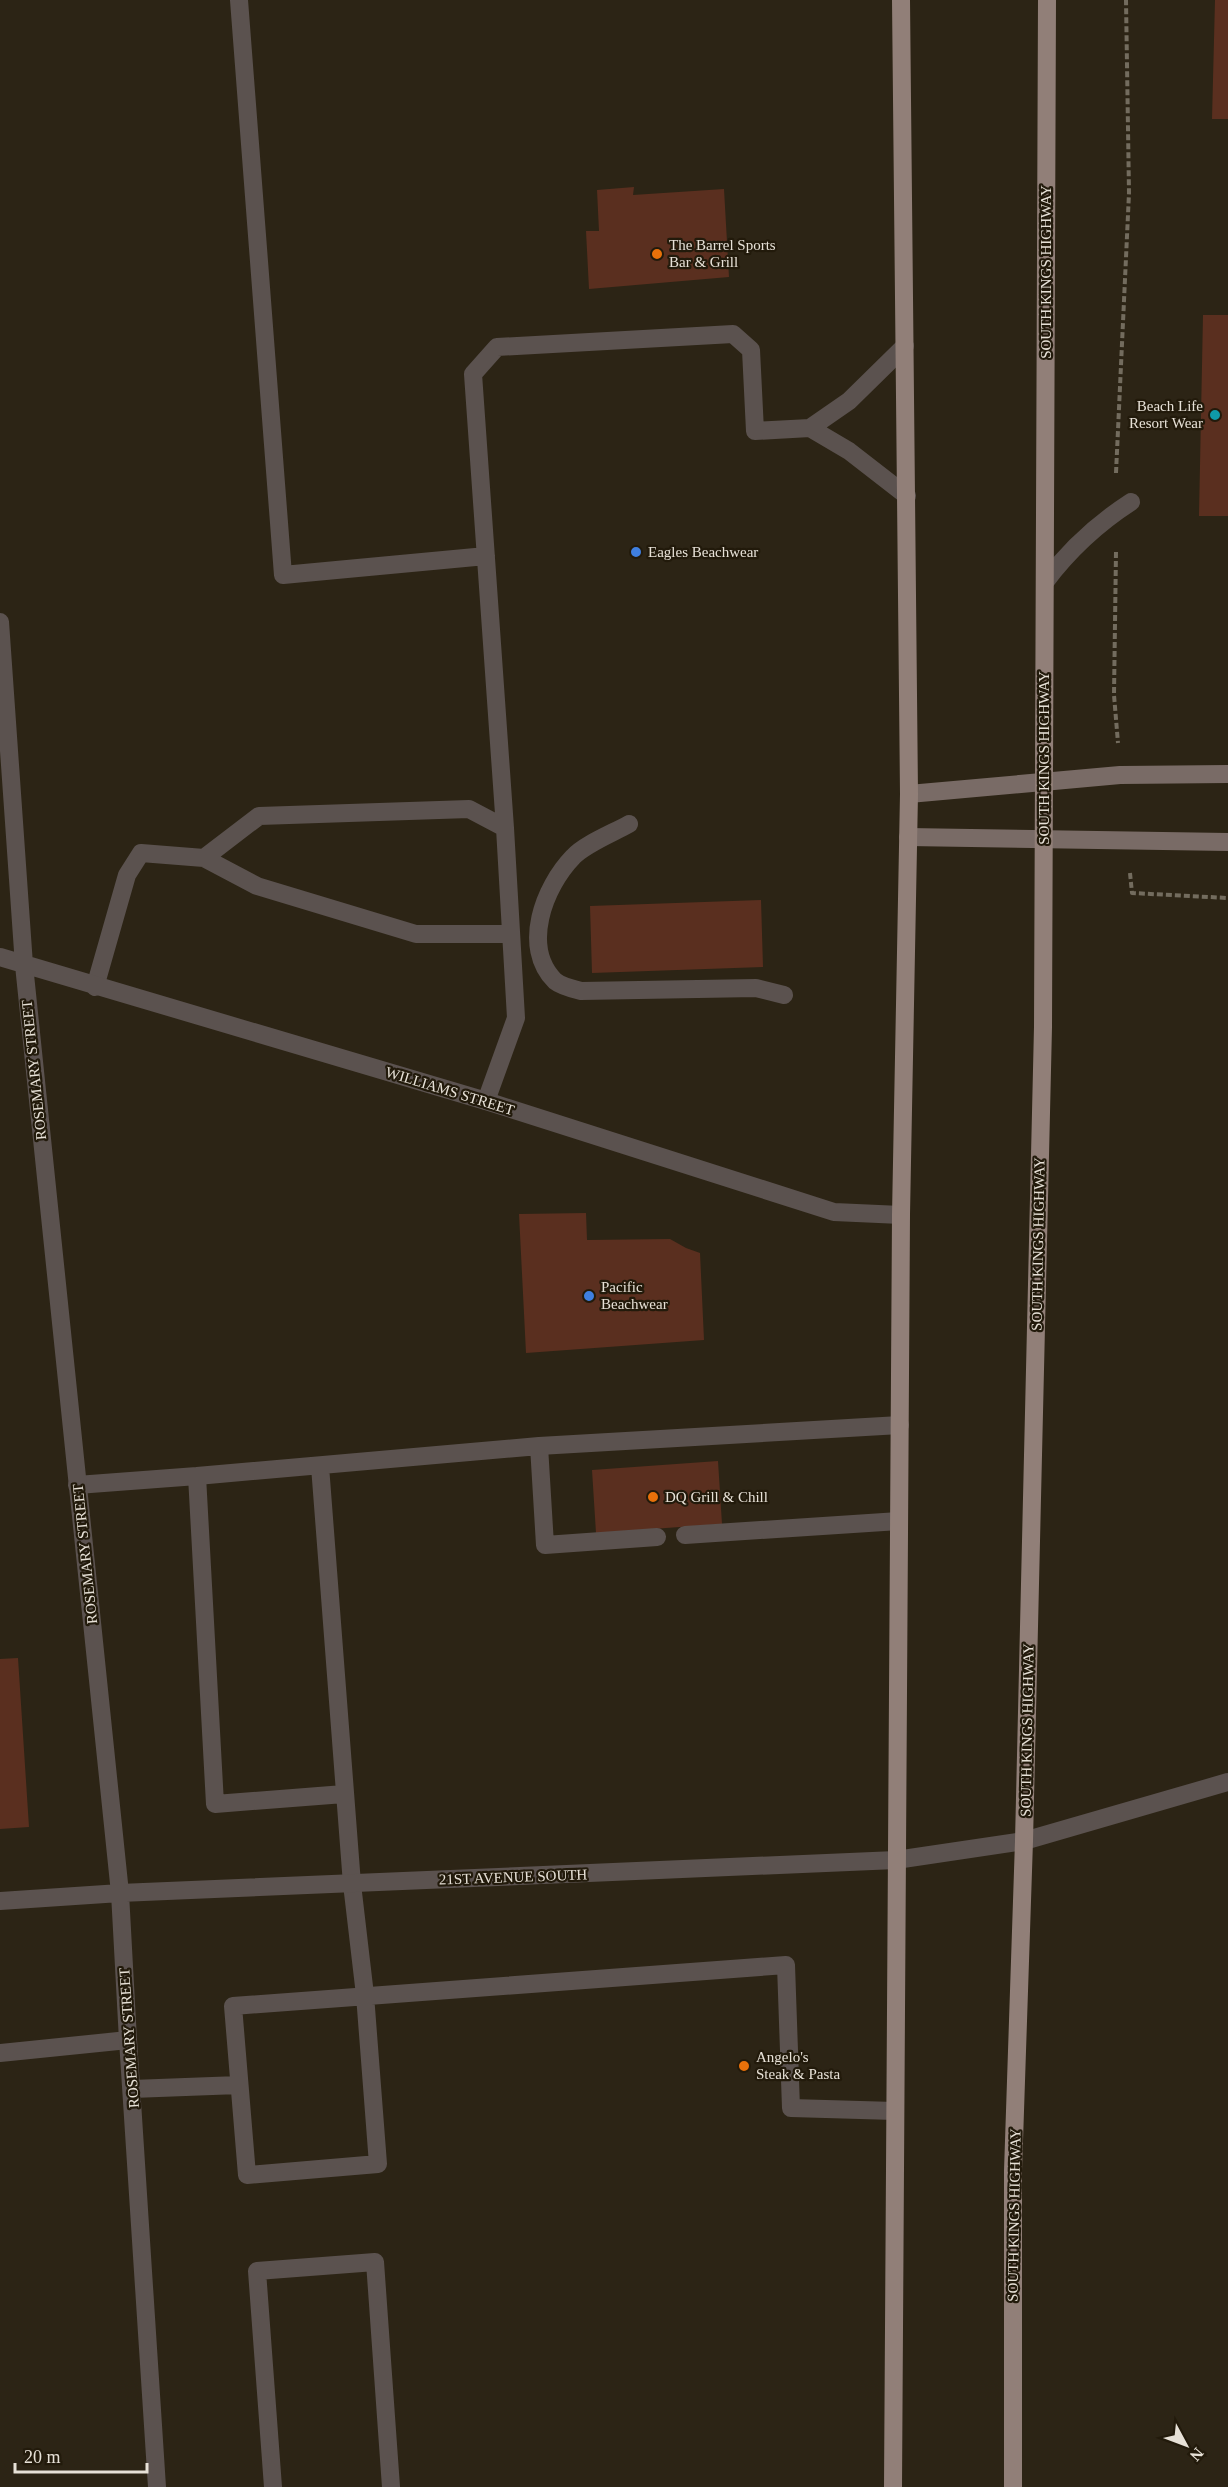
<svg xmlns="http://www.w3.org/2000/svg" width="1228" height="2487" font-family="'Times New Roman',serif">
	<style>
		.building { fill: #5a2f1f }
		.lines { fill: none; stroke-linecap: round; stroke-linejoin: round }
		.path { stroke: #736c5e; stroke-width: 4; stroke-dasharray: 6 3; stroke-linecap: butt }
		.service { stroke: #5b524f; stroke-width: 18 }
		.minor { stroke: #5b524f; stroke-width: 18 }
		.secondary { stroke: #796b66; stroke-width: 18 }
		.primary { stroke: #917f78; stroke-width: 18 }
		.food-dot { fill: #e8710a; stroke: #221a0b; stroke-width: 2 }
		.culture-dot { fill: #0f9aa8; stroke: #221a0b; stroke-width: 2 }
		.shop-dot { fill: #3f7fe0; stroke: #221a0b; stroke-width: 2 }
		.labels { text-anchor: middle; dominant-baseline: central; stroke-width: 4.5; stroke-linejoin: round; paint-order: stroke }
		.poi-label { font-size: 15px; fill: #e7e1d7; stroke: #221a0b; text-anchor: start }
		.street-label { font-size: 15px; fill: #e7e1d7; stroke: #221a0b }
	</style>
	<rect width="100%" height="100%" fill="#2c2415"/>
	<path class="building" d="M1215 0H1228V119H1212Z
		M634 187 633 195 724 189 729 277 589 289 586 231H599L597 190Z
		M1203 315H1228V516H1199Z
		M761 900 763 967 592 973 590 906Z
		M586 1213 587 1240 670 1239 686 1248 700 1253 704 1340 526 1353 519 1214Z
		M718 1461 722 1524 596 1533 592 1470Z
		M18 1658 29 1827 0 1829V1659Z"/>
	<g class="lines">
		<path class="path" d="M1116 473 1129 193 1126 0
			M1116 552 1114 695 1118 743
			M1130 873 1132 893 1228 898"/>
		<path class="service" d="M239 0 283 575 486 556
			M905 346 849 401 810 428 849 451 907 496
			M1045 582C1069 550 1097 524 1131 502
			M629 824C613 833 585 844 573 857 544 887 521 947 555 981 561 986 573 989 581 991L756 988 784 995
			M505 828 469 809 259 816 204 858 257 886 416 934H510
			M95 987 127 875 141 853 204 858
			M486 1101 516 1018 505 828 473 374 497 347 733 334 751 350 755 431 810 428
			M320 1466 352 1884 365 1995 378 2164 247 2175 233 2006 786 1965 791 2108 895 2111
			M77 1485 197 1476
			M685 1535 899 1521
			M657 1537 545 1545 539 1446 900 1425
			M344 1794 215 1804 197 1476 539 1446
			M1024 1841 1228 1782
			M0 2053 128 2040
			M132 2089 239 2085
			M273 2487 257 2271 375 2262 391 2487"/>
		<path class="minor" d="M0 622 24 965 120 1893 128 2040 157 2487
			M0 957 486 1101 834 1212 901 1215
			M0 1901 120 1893 896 1860 1024 1841"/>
		<path class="secondary" d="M909 794 1120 775 1228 774
			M908 837 1228 842"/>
		<path class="primary" d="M893 2487 901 1215 909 794 901 0
			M1013 2487V2171L1024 1841 1043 1027 1047 0"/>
	</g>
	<g class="food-dot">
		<circle cx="657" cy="254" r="6"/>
		<circle cx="653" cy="1497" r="6"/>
		<circle cx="744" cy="2066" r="6"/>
	</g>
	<circle class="culture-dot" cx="1215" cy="415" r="6"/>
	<g class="shop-dot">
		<circle cx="636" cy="552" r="6"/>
		<circle cx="589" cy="1296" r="6"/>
	</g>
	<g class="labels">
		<g class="poi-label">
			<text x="669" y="245">The Barrel Sports<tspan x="669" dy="17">Bar &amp; Grill</tspan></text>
			<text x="1203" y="406" text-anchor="end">Beach Life<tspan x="1203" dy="17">Resort Wear</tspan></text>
			<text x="648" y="552">Eagles Beachwear</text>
			<text x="601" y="1287">Pacific<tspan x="601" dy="17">Beachwear</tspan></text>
			<text x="665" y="1497">DQ Grill &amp; Chill</text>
			<text x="756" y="2057">Angelo's<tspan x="756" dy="17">Steak &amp; Pasta</tspan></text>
		</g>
		<g class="street-label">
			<text transform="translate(1046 272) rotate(-90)">SOUTH KINGS HIGHWAY</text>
			<text transform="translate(1044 758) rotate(-90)">SOUTH KINGS HIGHWAY</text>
			<text transform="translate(34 1070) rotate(-96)">ROSEMARY STREET</text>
			<text transform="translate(450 1091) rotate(17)">WILLIAMS STREET</text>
			<text transform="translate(1038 1244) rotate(-89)">SOUTH KINGS HIGHWAY</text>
			<text transform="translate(85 1554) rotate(-96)">ROSEMARY STREET</text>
			<text transform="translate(1027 1730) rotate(-89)">SOUTH KINGS HIGHWAY</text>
			<text transform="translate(513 1877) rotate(-2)">21ST AVENUE SOUTH</text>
			<text transform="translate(129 2038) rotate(-94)">ROSEMARY STREET</text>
			<text transform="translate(1014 2215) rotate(-89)">SOUTH KINGS HIGHWAY</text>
		</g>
	</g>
	<g transform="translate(1186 2445) rotate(131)" stroke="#221a0b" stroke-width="4.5" paint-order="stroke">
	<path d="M0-4.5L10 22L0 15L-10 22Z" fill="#e7e1d7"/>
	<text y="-9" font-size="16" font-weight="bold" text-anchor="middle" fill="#e7e1d7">N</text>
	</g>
	<path d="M15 2463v9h132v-9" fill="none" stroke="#e7e1d7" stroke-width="3"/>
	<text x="24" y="2463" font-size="18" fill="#e7e1d7" stroke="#221a0b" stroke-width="4.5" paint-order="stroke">20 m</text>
</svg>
